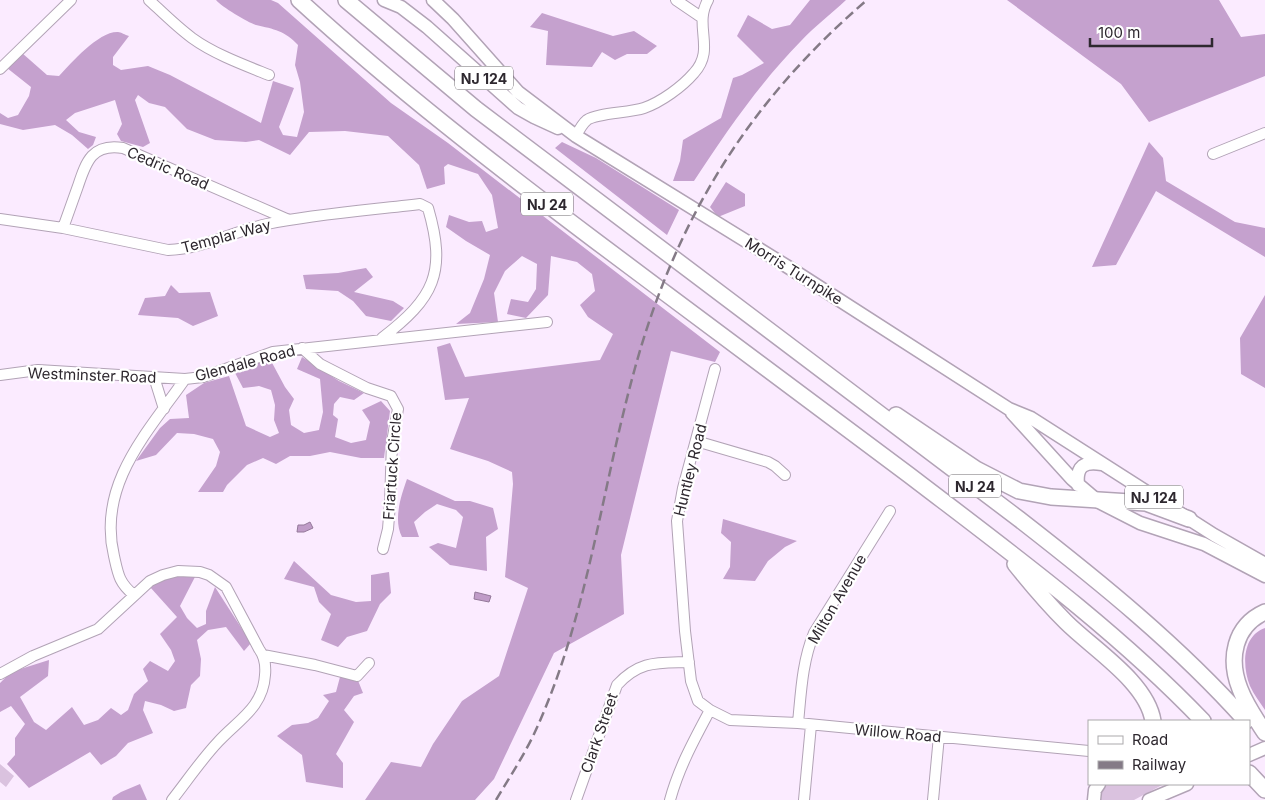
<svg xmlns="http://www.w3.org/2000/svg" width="1265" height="800" font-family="Inter,sans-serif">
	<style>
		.green { fill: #dac2df }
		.forest { fill: #c5a1ce }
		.water { fill: #c09cc8; stroke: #94799a }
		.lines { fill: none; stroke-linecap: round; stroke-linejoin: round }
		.minor-casing { stroke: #b2a3b6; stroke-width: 12 }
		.major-casing { stroke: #b2a3b6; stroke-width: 15 }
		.highway-casing { stroke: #b2a3b6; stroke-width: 18 }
		.minor { stroke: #fff; stroke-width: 10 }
		.major { stroke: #fff; stroke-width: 12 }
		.highway { stroke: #fff; stroke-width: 15 }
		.rail { stroke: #847a86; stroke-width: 2.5; stroke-dasharray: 10 5; stroke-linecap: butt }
		.labels { text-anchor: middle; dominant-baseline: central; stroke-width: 4.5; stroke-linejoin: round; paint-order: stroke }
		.shield { fill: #fff; stroke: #6d686d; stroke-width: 1 }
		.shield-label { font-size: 14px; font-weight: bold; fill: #2e282f }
		.street-label { font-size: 15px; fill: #2e282f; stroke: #fff }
	</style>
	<rect width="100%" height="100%" fill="#fbebff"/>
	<path class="green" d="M0 764 14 776 6 787 0 782Z
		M1107 784H1164L1134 800H1101L1102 792Z"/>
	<path class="forest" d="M216 0H271L278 3 391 103 448 143 720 352 715 362 671 351 621 555 624 614 554 653 494 779 475 800H365L391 762 421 767 433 744 462 701 499 676 528 588 505 577 513 484 512 472 488 461 450 449 469 398 445 400 437 347 450 343 465 377 600 360 613 334 588 317 580 305 595 291 592 274 577 262 551 256 548 295 526 318 507 314 511 299 528 302 536 289 537 264 522 256 505 271 494 293 498 322 456 324 470 313 484 279 490 255 466 241 446 227 449 215 469 222 482 221 486 232 498 228 492 195 478 174 448 164 444 167 445 184 427 189 419 165 388 136 345 131 309 132 290 155 259 140 246 142 215 140 187 129 165 107 149 103 138 95 135 100 150 143 143 147 121 141 117 134 122 124 115 100 75 113 66 120 79 132 96 137 93 145 88 149 72 135 55 125 23 130 0 124V113L8 118 18 115 29 96 31 87 7 68 22 53 47 75 59 76C71 63 99 31 118 32 121 32 125 35 129 36L113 57V65L121 70 148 66 170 75 261 123 273 81 294 88 279 127 283 135 297 137 304 112 300 82 295 65 298 45C285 31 274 29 256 25 247 22 222 7 216 0Z
		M810 0H846C831 14 815 26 801 41 759 84 726 132 694 181H673L680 161 683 140 721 118 733 78 742 75 764 63 737 36 748 15 772 29 790 25Z
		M1007 0H1219L1241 37 1265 34V76L1149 122 1121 84Z
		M542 13 613 36 634 31 657 46 647 54H627L615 60 602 52 592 67 546 65 548 31 530 27Z
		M562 142 596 158 679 210 667 235 555 148Z
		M1149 142 1163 158 1166 181 1235 222 1265 228V257L1156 191 1116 265 1092 267Z
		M726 182 745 194V206L718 217 710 207Z
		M366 268 373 277 354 292 393 301 404 308 391 321 366 316 353 301 338 291 306 289 303 275 338 273Z
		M171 285 179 293 210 292 218 316 193 326 178 318 138 315 145 298 165 296Z
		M1265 295V388L1241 374 1240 338Z
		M302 357 339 381 364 393 354 400 340 397 334 404 333 415 338 419 335 437 351 443 366 440 370 422 362 410 381 401 390 411 384 458H361L330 452 310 456H290L276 464 263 458 247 465 227 485 223 492H198L216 466 220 452 213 439 194 434 177 433 156 455 136 461 160 428 170 419 189 418 186 395 204 383 229 376 246 426 270 437 279 433 274 420 275 405 271 390 259 386 243 388 234 371 270 359 285 387 294 399 289 410 291 425 304 433 319 430 323 412 320 379 297 369Z
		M407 479 455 501H470L493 508 498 529 486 537 487 571 450 565 429 547 438 543 456 548 463 517 456 510 437 504 425 512 414 522 419 537H402C393 520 401 496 407 479Z
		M723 519 797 541 785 547 768 561 755 581 723 579 730 567 731 542 721 533Z
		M294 561 331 595 356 602 371 601V575L389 572 391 593 380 604 367 631 347 637 338 647 321 640 331 614 319 602 314 587 284 579Z
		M174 574 196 575 180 606 187 618 197 628 206 624V611L215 587 251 643 244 651 226 627 208 630 197 640 201 659 200 676 191 685 186 708 174 711 161 705 145 701 143 710 153 733 128 743 116 756 101 765 90 752 29 788 7 764 15 755V738L25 724 11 706 0 712V683L11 672 49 660 48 676 20 697 34 722 46 730 72 707 84 725 98 720 111 708 121 715 128 710 134 694 148 681 143 669 150 661 168 671 175 661 171 650 160 634 177 617 150 587Z
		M1265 628V710C1260 702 1254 695 1250 686 1242 666 1242 636 1265 628Z
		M340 677 357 678 363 693 354 696 344 710 354 722 336 754 343 763V788L306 782 302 755 277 736 292 725 308 723 318 718 329 701 323 695 336 692Z
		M140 784 147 800H112L113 797 121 792Z"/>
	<path class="water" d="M310 522 313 528 304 532H297L298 525H304Z
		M475 592 491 596 489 602 474 599Z"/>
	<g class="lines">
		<g class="minor-casing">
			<path id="minor" d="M149 0C163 13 177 27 192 38 214 54 244 65 269 75
				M676 0 701 17
				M0 69 71 0
				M576 136C579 130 582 124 587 120 597 113 629 113 644 108 661 102 682 87 694 73 716 49 693 26 708 0
				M1213 154 1265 133
				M0 219 63 228 168 250C203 249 234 231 267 224 316 214 371 210 420 204L428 208C447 273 434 298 382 338
				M63 228C68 214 73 200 78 186 86 162 92 143 123 148L289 220
				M302 348 320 364 367 388 391 396 398 409 392 442 390 504 388 529 383 549
				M715 369 683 488 677 521 685 631 691 681 698 701 710 710 730 720 798 723 1089 751
				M0 375 38 370 185 379
				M154 377 164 409
				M696 441 768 462 775 466 785 475
				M134 595C119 583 118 574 114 556 97 485 147 433 185 379L203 377 273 352 547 322
				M263 655 315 665 357 676 369 663
				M0 674 33 656 98 629 150 581 163 575 178 571 200 572 209 575 226 587 259 649C265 657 266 665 265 675 263 708 238 720 218 742 201 760 187 781 172 800
				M798 723C801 693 802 662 814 633L890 511
				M576 800 617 685C640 660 658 663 689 662
				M670 800C679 767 694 740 710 710
				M804 800 811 725
				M933 800 939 736"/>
		</g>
		<g class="major-casing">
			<path id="major" d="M384 0 401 7 427 27 518 108 534 117 558 128
				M433 0 453 19 518 92 576 136 788 267 1009 409 1031 418 1214 535 1265 564
				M1012 413 1072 479 1099 502 1140 523 1204 544 1265 576
				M1078 485C1076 466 1084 461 1102 464
				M1249 755 1265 748
				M1094 800 1095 790 1099 784
				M1149 800 1187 784"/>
		</g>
		<g class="highway-casing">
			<path id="highway" d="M299 0C394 87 495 165 597 242 701 320 806 397 909 475 1011 553 1115 629 1203 721
				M346 0 476 109 1019 519C1100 582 1178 645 1246 721
				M896 415 976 469 1019 491 1051 497 1146 503 1189 519
				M1015 564C1031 584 1048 604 1066 622 1093 649 1147 682 1153 721
				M1265 612C1234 626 1228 659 1240 689 1246 705 1256 719 1265 733
				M1249 773 1265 790"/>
		</g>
		<use href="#minor" class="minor"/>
		<use href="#major" class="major"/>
		<use href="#highway" class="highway"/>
		<path class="rail" d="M496 800C509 778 523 757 534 734 588 618 601 490 635 368 676 219 749 101 867 0"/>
	</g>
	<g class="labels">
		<g class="shield">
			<rect x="455" y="66.5" width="58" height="23" rx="4"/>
			<rect x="521" y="192.5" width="52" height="23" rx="4"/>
			<rect x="949" y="474.5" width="52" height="23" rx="4"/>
			<rect x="1125" y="485.5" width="58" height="23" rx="4"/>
		</g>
		<g class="shield-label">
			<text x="484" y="78">NJ 124</text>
			<text x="547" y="204">NJ 24</text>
			<text x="975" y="486">NJ 24</text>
			<text x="1154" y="497">NJ 124</text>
		</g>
		<g class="street-label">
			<text transform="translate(168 168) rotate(23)">Cedric Road</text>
			<text transform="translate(226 236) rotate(-15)">Templar Way</text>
			<text transform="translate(794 271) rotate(32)">Morris Turnpike</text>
			<text transform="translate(245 363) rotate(-15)">Glendale Road</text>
			<text transform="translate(92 375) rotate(2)">Westminster Road</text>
			<text transform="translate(392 466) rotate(-86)">Friartuck Circle</text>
			<text transform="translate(690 470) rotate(-76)">Huntley Road</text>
			<text transform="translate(837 599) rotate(-60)">Milton Avenue</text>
			<text transform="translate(599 733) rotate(-71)">Clark Street</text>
			<text transform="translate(898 733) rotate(5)">Willow Road</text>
		</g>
	</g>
	<rect x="1088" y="720" width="162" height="65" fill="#ffffff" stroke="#aba9ac"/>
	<rect x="1098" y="736" width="25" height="8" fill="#ffffff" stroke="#aba9ac"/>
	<text x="1132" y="745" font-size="15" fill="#2e282f">Road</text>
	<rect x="1098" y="761" width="25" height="8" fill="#847a86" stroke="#aba9ac"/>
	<text x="1132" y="770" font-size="15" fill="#2e282f">Railway</text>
	<path d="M1090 38v8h122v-8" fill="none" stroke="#2e282f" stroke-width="2.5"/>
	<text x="1098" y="38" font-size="15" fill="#2e282f" stroke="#ffffff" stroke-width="4" paint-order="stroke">100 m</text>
</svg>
